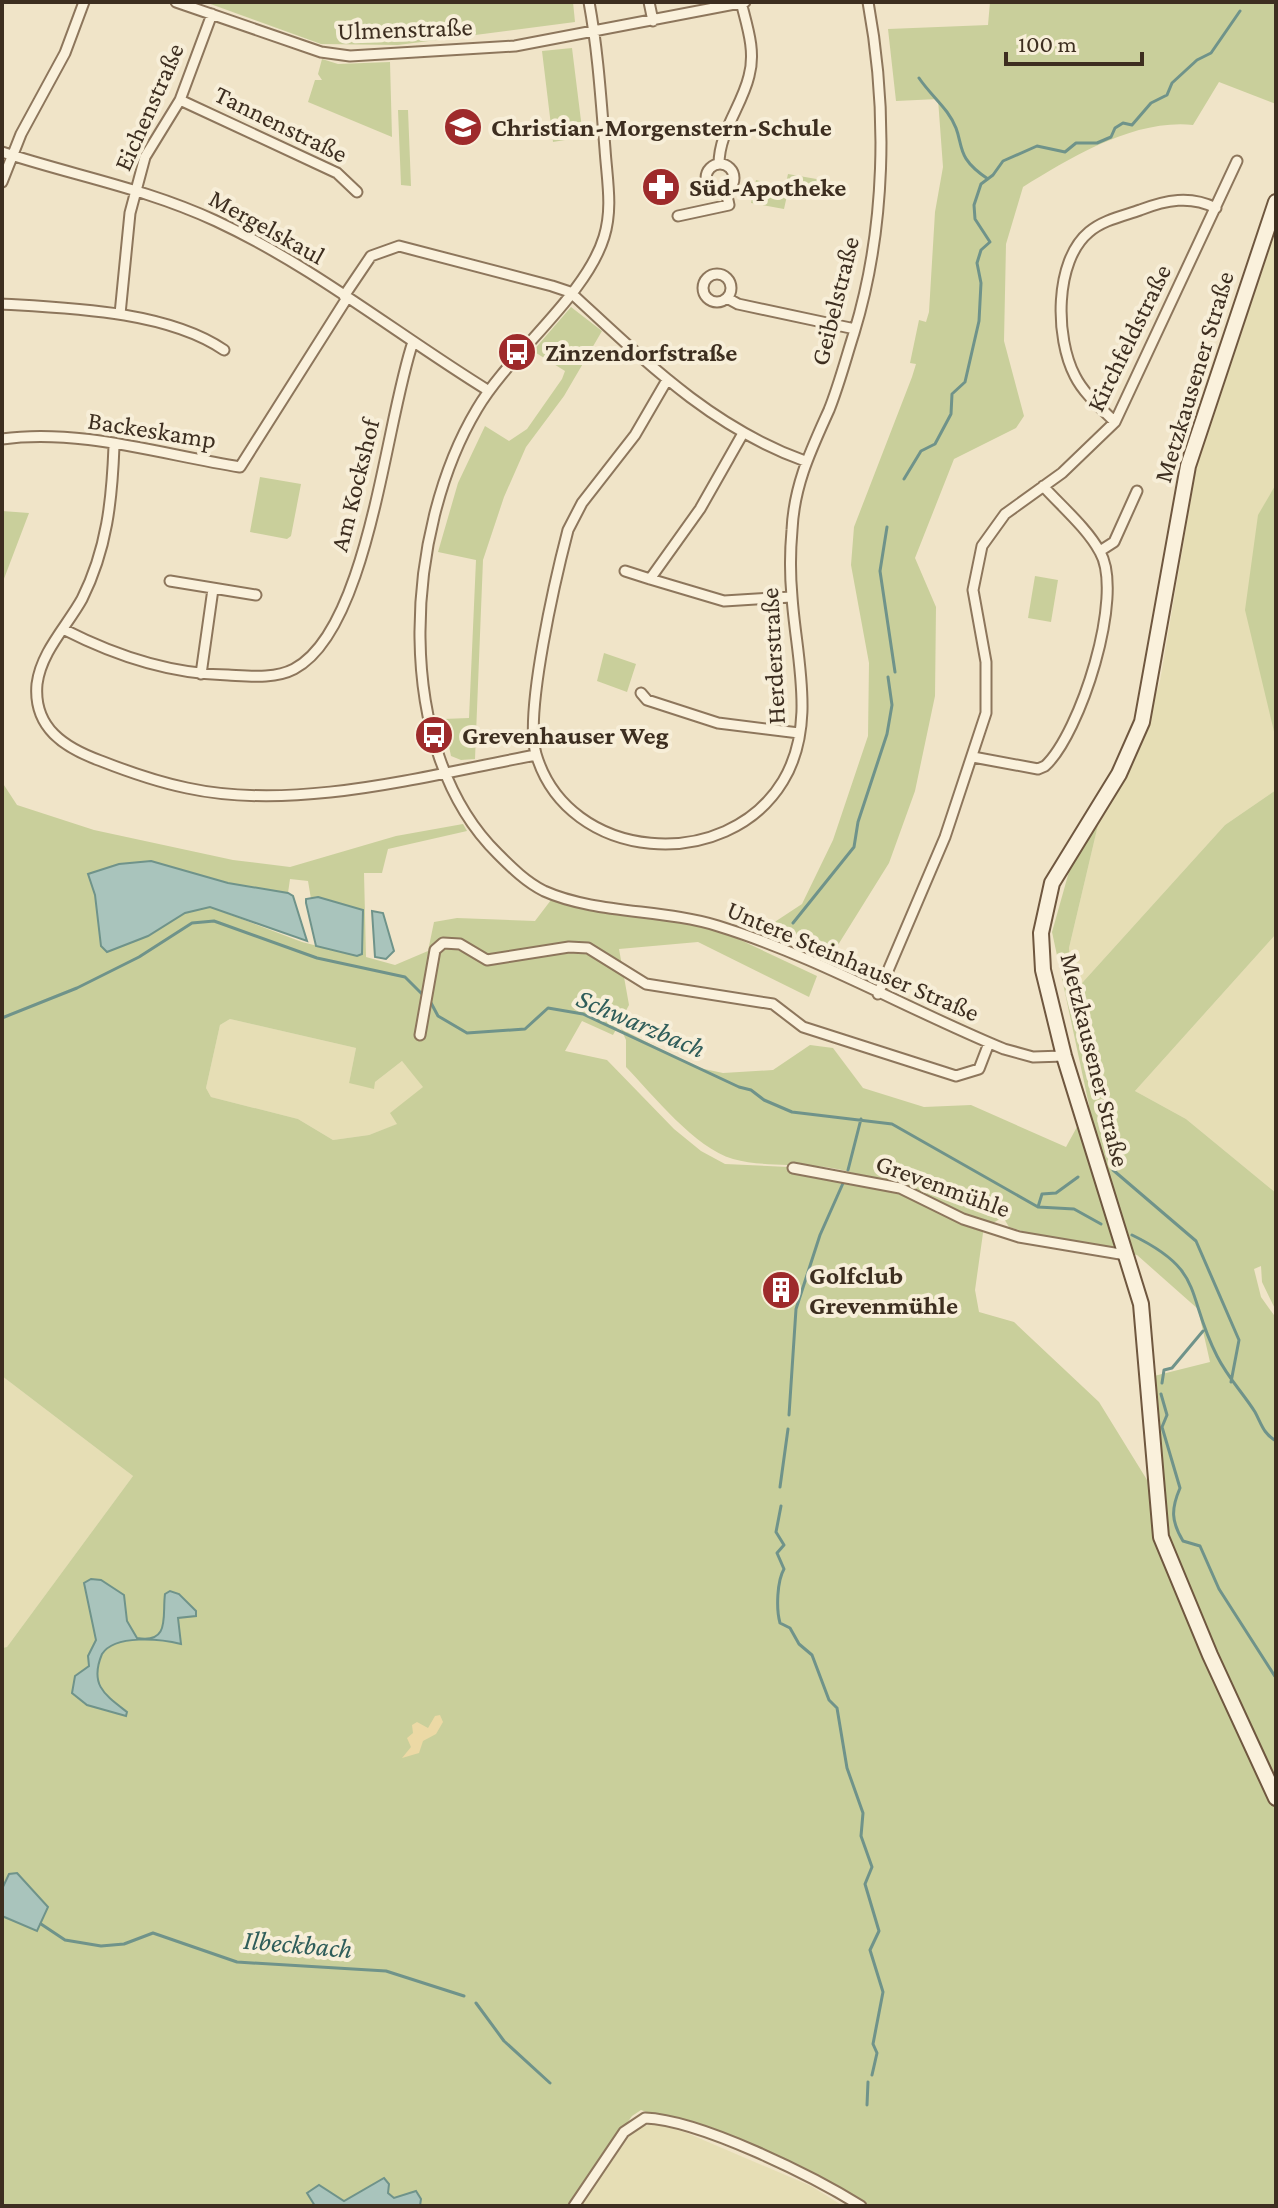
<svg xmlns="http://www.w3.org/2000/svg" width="1278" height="2208" font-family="'Crimson Pro',serif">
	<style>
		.farmland { fill: #e6deb5 }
		.green { fill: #c9cf9b; fill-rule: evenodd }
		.sand { fill: #ecd9a5 }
		.water { fill: #a9c4bc; stroke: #6f938a; stroke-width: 2 }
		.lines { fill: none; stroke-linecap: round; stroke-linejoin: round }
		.stream { stroke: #6f938a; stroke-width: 3 }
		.minor-casing { stroke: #8d765c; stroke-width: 13 }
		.secondary-casing { stroke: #6f573f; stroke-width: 18 }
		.minor { stroke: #faf1dc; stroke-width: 9 }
		.secondary { stroke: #faf1dc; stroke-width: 14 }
		.labels { text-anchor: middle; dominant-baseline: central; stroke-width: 8; stroke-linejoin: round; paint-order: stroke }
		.street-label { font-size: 26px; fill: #3d2e20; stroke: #f7eed8 }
		.poi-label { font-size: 26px; font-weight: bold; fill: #3d2e20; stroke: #f7eed8; text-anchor: start }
		.water-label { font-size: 28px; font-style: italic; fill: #2f5d5a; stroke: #f7eed8 }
	</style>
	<rect width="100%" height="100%" fill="#f0e4c8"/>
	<path class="farmland" d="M1276 231V484L1258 516 1268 702 1276 740V790L1225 825 1073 993 1069 948 1098 825 1144 734 1160 681 1200 446Z
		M1276 934V1193L1186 1119 1135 1091Z
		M230 1019 356 1048 349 1083 375 1082 402 1061 424 1087 391 1113 398 1124 369 1135 333 1140 298 1119 211 1097 206 1088 220 1025Z
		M2 1376 133 1476 7 1647 2 1648Z
		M654 2123 687 2133 811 2186 843 2206H580L634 2130Z"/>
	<path class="green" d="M205 2H573L575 22 398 45 321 44Z
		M990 2H1276V104L1219 82 1193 125C1134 119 1072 157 1023 187L1006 244 1004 341 1024 416 1016 428 954 459 915 558 936 607 935 696 915 791 889 863 828 961 764 929 802 904 833 840 868 736 869 663 851 565 854 527 912 377 916 364 910 363 919 320 926 322 929 312 935 212 943 167 938 99 896 101 888 29 988 25Z
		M572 48 583 137 553 142 542 51Z
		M322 59 338 64 390 62 392 137 308 102 315 80H322L318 74Z
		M398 110H408L411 186 401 185Z
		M788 174 822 180 819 196 788 191 784 209 751 203 756 180 785 187Z
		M571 307 602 331 564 396 526 447 504 497 483 560 475 759 461 760 451 756 443 719 469 718 476 560 438 552 458 483 485 426 509 441 527 429 562 379 565 371 533 351Z
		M260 477 301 484 291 536 287 539 250 532Z
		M1276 484V740L1245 610 1258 515Z
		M2 511 29 513 2 584Z
		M1035 576 1058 580 1051 622 1028 618Z
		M604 653 636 664 627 692 597 681Z
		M2 782 17 805 94 830 233 860 290 867 396 836 463 824 467 831 388 849 382 873H364L366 957 395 965 428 951 434 922 457 918 535 921 551 900 719 930 817 976 809 997 698 942 619 949 629 1005 613 1035 582 1021 565 1051 607 1060 674 1129 701 1151 725 1164 809 1168 860 1176C823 1159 773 1170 733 1159 695 1148 653 1095 626 1067V1040L621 1029 695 1067 723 1073 773 1070 810 1045 833 1048 863 1088 924 1107 971 1105 1066 1147 1089 1105 1052 932 1072 861 1098 825 1069 948 1073 993 1225 825 1276 790V934L1135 1091 1186 1119 1276 1193V1311L1262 1282 1261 1266 1254 1269 1261 1297 1276 1318V2206H867L781 2159 641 2110 632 2116 568 2206H2V1648L7 1647 133 1476 2 1376ZM151 861 228 883 288 893 290 879 308 881 311 899 318 897 357 910V956L302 942 210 907 185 913 148 936 101 946 95 895 119 864ZM230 1019 356 1048 349 1083 374 1089 375 1082 402 1061 423 1087 390 1113 397 1124 369 1135 333 1140 298 1119 211 1097 206 1088 220 1025ZM892 1182 902 1183 988 1226 1003 1217 1009 1227 1065 1244 1137 1255 1198 1309 1210 1362 1154 1376 1160 1501 1099 1402 1014 1322 979 1312 975 1290 984 1226Z"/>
	<path class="sand" d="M440 1715 443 1722 436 1734 423 1741 419 1753 402 1758 411 1747 407 1738 413 1733 412 1725 417 1722 428 1728 435 1716Z"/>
	<path class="water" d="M151 861 228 883 288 893 293 896 307 941 210 907 185 913 148 936 107 952 101 946 95 895 88 874 119 864Z
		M318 897 363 910 362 954 357 956 316 946 306 903V899Z
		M372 911 383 913 394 951 386 959 375 957Z
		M91 1579 101 1580 124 1595 127 1621 137 1638C171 1644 162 1615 165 1594L170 1591 179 1594 196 1611V1616L178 1618 181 1644C161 1639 115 1634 102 1654 89 1685 105 1695 127 1712L126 1716 87 1705 72 1693 75 1676 89 1666 88 1656 96 1640 84 1583Z
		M17 1873 48 1907 37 1931 2 1916V1889L9 1874Z
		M384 2178 389 2184 388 2193 394 2198 416 2191 421 2199 420 2206H315L307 2193 319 2185 344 2201Z"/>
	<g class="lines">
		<path class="stream" d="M919 78C927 90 938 100 947 112 969 142 949 153 988 179
			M904 479 921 451 935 444 951 414 952 394 965 382 979 321 981 283 977 263 981 250 990 242 975 219 974 205 981 184 993 175 1003 161 1037 146 1065 152 1076 143H1097L1111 137 1115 128 1123 123 1132 125 1151 103 1167 95 1172 83 1197 60 1211 53 1240 11
			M887 527 880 571 895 672
			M793 923 854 847 858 822 887 734 892 705 888 677
			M430 1001 438 1016 467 1033 525 1029 548 1008 583 1014 739 1087 751 1090 764 1100 792 1112 892 1124 1038 1207 1074 1209 1101 1224
			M2 1018 77 988 139 957 192 923 214 921 317 958 405 977 424 996
			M848 1170 861 1119
			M1113 1170 1196 1241 1239 1340 1231 1382
			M1038 1207 1042 1194 1056 1193 1078 1177
			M1132 1235C1206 1271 1185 1293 1217 1356 1228 1378 1243 1393 1255 1412 1262 1425 1263 1433 1276 1441
			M1162 1383 1164 1370 1172 1368 1203 1331
			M1161 1394 1167 1415 1162 1427 1180 1488C1171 1509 1171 1521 1183 1541L1200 1546 1219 1589 1276 1678
			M789 1415 796 1309 820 1235 844 1181
			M780 1487 788 1429
			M781 1506 776 1532 784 1545 777 1553 784 1569C777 1581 776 1609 780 1623L790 1628 799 1644 812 1655 829 1700 837 1708 847 1768 863 1813 861 1836 872 1867 865 1884 879 1931 870 1950 883 1992 873 2044 877 2053 872 2075
			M41 1924 65 1940 101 1946 124 1944 153 1933 237 1962 386 1971 464 1996
			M476 2003 504 2041 550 2083
			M867 2105 868 2082"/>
		<g class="minor-casing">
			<path id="minor" d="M176 2 321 52 350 56 515 46 745 2
				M589 2C598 51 601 100 605 149 607 180 613 208 604 237 586 296 510 353 477 409 404 531 391 749 498 854 512 868 526 882 544 891 595 914 664 909 718 926 816 956 909 1010 1004 1049L1033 1057 1064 1056
				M649 2 653 21
				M180 100 337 173 357 192
				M2 152C75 176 145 188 216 221 313 266 398 335 489 391
				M706 178a14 14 0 1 1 28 0a14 14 0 1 1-28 0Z
				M719 164C719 132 742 106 749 76 756 51 747 26 741 2
				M2 182 21 134 65 53 84 2
				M678 216 729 205 726 191
				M703 288a14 14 0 1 1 28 0a14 14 0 1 1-28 0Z
				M344 296 371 256 399 246 552 286 570 292C643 359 710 427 805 461
				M727 298 738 304 855 329
				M2 304C70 308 167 311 224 350
				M120 314 130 213 145 157 180 100 212 14
				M667 380 635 435 582 503 568 530C556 576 524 713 536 754 568 863 727 874 783 781 817 725 796 657 792 597 790 575 790 552 792 530 794 485 811 450 829 410 839 385 846 358 854 333 886 228 888 110 868 2
				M1115 422C1101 408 1084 394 1075 376 1055 338 1054 261 1089 232 1103 220 1123 216 1140 210 1166 200 1190 195 1216 208
				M742 435 700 509 650 579 724 601 791 597
				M2 439C80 428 163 455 240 467L347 298
				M114 446C112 500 107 549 82 599 67 626 41 652 37 684 33 728 65 748 101 761 129 772 158 782 187 788 297 812 428 775 536 755
				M1100 551 1114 542 1137 491
				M625 571 650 579
				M170 581 256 595
				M65 630C116 656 169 674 228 675 249 676 275 679 294 669 369 630 386 419 413 342
				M201 674 213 589
				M641 693 647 700 718 723 799 733
				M973 757 1038 769 1045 766C1080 734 1125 595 1100 552 1087 528 1061 506 1043 486
				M878 994 945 837 986 713V662L973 590 982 546 1005 514 1062 473 1115 422 1237 161
				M420 1035 435 950 443 943 460 944 487 960 569 947 588 948 646 984 773 1004 803 1027 956 1076 979 1069 989 1043
				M793 1168 900 1188 963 1219 1019 1237 1126 1255
				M574 2206 624 2132 645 2118C700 2120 813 2176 861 2206"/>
		</g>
		<g class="secondary-casing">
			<path id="secondary" d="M1276 202 1188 466 1142 722 1119 774 1052 883 1041 933 1043 970 1064 1056 1141 1304 1161 1537 1210 1655 1276 1798"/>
		</g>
		<use href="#minor" class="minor"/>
		<use href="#secondary" class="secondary"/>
	</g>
	<defs>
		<g id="school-disc" transform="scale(2)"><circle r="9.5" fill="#9e2a2b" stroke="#f7eed8"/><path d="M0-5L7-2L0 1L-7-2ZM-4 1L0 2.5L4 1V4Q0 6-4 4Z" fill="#fff"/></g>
		<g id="pharmacy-disc" transform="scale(2)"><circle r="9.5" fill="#9e2a2b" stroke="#f7eed8"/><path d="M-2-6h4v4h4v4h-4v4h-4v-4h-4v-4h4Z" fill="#fff"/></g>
		<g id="bus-disc" transform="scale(2)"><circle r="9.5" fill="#9e2a2b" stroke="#f7eed8"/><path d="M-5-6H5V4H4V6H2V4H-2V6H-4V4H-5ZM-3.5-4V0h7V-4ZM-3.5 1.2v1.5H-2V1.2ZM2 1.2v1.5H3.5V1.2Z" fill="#fff"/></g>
		<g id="building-disc" transform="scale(2)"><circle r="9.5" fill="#9e2a2b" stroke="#f7eed8"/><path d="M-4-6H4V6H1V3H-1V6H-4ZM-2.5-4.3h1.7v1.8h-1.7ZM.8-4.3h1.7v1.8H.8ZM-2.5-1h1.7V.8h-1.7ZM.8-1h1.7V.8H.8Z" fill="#fff"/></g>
	</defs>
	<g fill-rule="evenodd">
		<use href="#school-disc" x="463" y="127"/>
		<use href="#pharmacy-disc" x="661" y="187"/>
		<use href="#bus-disc" x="517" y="352"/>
		<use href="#bus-disc" x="434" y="735"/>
		<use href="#building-disc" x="781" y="1290"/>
	</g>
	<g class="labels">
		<g class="street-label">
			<text transform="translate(405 29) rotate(-2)">Ulmenstraße</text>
			<text transform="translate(149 107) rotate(-66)">Eichenstraße</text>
			<text transform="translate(281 124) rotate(26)">Tannenstraße</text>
			<text transform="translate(267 227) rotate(29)">Mergelskaul</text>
			<text transform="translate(835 301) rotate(-76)">Geibelstraße</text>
			<text transform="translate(1129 338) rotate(-64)">Kirchfeldstraße</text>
			<text transform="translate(1194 377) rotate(-73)">Metzkausener Straße</text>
			<text transform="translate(152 430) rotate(9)">Backeskamp</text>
			<text transform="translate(355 485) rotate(-76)">Am Kockshof</text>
			<text transform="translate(773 656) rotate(-93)">Herderstraße</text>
			<text transform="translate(853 961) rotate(23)">Untere Steinhauser Straße</text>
			<text transform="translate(1095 1060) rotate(76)">Metzkausener Straße</text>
			<text transform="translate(943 1186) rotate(20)">Grevenmühle</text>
		</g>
		<g class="poi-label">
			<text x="491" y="127">Christian-Morgenstern-Schule</text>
			<text x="689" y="187">Süd-Apotheke</text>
			<text x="545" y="352">Zinzendorfstraße</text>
			<text x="462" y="735">Grevenhauser Weg</text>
			<text x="809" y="1275">Golfclub<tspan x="809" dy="30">Grevenmühle</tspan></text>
		</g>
		<g class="water-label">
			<text transform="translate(641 1023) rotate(23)">Schwarzbach</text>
			<text transform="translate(298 1944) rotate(5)">Ilbeckbach</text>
		</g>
	</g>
	<rect width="1278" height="2208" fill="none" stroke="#3d2e20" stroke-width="8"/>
	<path d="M1006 52v12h136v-12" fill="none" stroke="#3d2e20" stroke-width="4"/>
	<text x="1018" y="52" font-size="24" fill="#3d2e20" stroke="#f7eed8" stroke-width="6" paint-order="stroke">100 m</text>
</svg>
